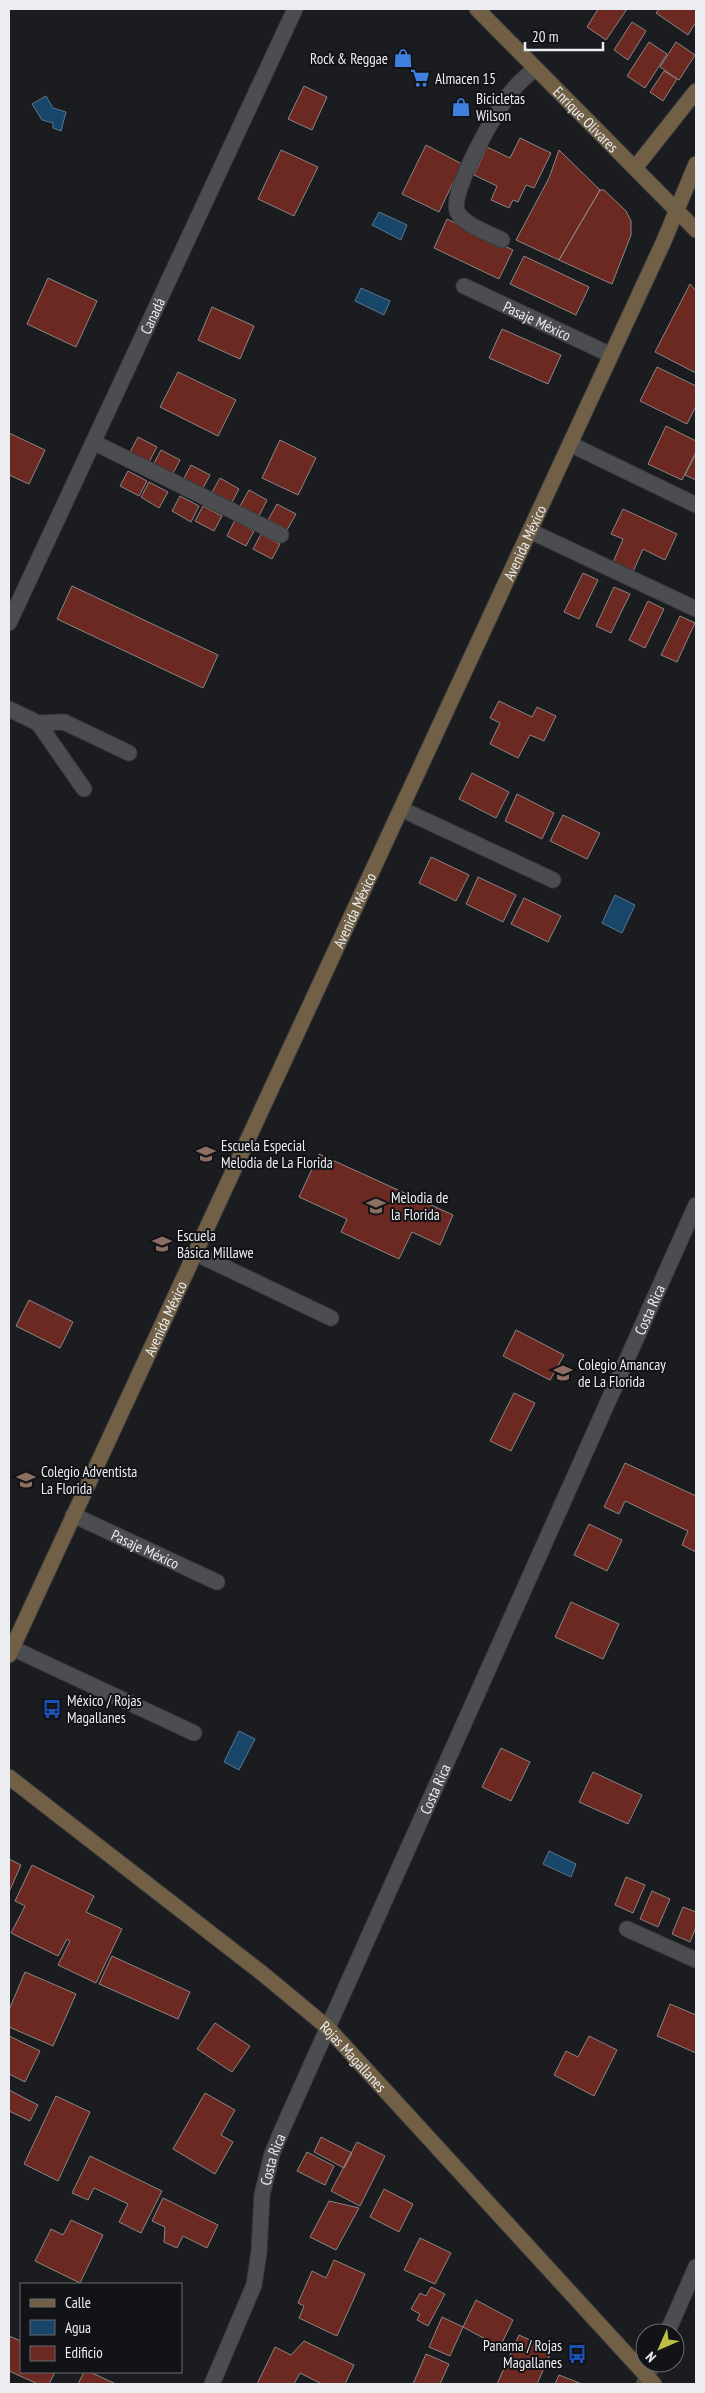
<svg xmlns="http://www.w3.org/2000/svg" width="705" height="2393" font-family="'PT Sans Narrow',sans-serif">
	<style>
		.water { fill: #174669; stroke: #577892 }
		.building { fill: #6b2922; stroke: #8b8584 }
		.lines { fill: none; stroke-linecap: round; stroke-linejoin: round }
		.lane-casing { stroke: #393a3d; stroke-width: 17 }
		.street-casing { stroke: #393a3d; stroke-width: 17 }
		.secondary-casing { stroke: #393a3d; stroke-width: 17 }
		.lane { stroke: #4b4d51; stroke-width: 15 }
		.street { stroke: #4b4d51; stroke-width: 15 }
		.secondary { stroke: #716046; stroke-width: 15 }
		.labels { text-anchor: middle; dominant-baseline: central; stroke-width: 4; stroke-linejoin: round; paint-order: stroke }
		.poi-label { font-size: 15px; fill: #ecedf0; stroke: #121317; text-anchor: start }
		.street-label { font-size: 15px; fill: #ecedf0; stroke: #121317 }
	</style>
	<rect width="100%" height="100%" fill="#1b1c20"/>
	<path class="water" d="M46 96 53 108 66 112 61 131 53 128V123L42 120 32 104Z
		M379 212 407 225 401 240 372 225Z
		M361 288 390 301 384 315 355 301Z
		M615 895 635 905 622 933 602 923Z
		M239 1731 255 1739 239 1770 224 1762Z
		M549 1851 576 1864 571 1877 543 1864Z"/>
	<path class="building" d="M598 9H627L606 40 587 27Z
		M659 9H696V22L688 35 656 13Z
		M632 22 646 31 628 60 614 50Z
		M649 42 667 54 645 88 627 76Z
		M676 42 695 55 679 80 660 67Z
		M664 71 677 79 663 101 650 92Z
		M304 86 327 97 312 130 288 119Z
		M520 138 551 153 534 188 526 185 518 202 513 200 509 208 491 200 497 186 474 175 487 147 510 158Z
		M426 145 462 164 439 212 402 194Z
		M281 150 318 167 294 216 258 199Z
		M559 150 600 190 559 260 516 240 549 178Z
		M600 190H604L626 211 631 221V235L612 284 559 260Z
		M447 219 513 250 499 279 434 248Z
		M524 256 589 287 576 315 510 284Z
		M48 278 97 301 76 347 27 324Z
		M690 284 696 291V373L655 352Z
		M212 307 254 326 240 359 198 340Z
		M502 329 561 355 548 384 489 358Z
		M657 367 696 386V406L687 424 640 401Z
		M178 372 236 400 218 436 160 407Z
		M666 426 696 441V452L682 480 648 464Z
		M9 433 45 450 29 484 9 475Z
		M138 437 157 447 149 462 130 452Z
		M280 440 316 458 298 495 262 478Z
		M161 450 180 460 172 475 153 465Z
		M696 453V480L685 475Z
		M191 465 210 475 202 490 183 480Z
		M128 471 147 481 139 496 120 486Z
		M220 478 239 489 231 504 211 494Z
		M149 482 168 492 159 508 141 497Z
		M249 490 267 500 259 516 240 506Z
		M180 496 199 506 191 522 172 511Z
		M277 504 296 514 287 530 268 520Z
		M203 506 222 516 214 531 195 521Z
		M623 509 677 534 665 560 643 549 632 574 612 565 623 539 611 534Z
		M235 520 254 531 246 546 227 536Z
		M261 534 280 544 272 559 253 549Z
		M583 573 598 580 579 619 564 612Z
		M72 586 218 655 203 688 57 619Z
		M614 587 630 594 611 633 596 626Z
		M648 601 664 609 645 648 629 640Z
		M680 616 695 623 677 662 661 655Z
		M499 701 532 717 537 707 556 716 544 741 530 735 518 758 490 744 500 723 490 718Z
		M472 773 509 792 496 818 459 799Z
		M517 794 554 813 542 839 505 821Z
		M563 815 600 833 587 859 550 841Z
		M431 857 469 875 456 901 419 883Z
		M478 877 516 895 503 922 466 904Z
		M524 898 561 916 548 942 511 924Z
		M319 1154 453 1215 440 1245 412 1232 399 1259 341 1232 347 1219 299 1197Z
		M29 1300 73 1322 60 1348 16 1326Z
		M516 1330 564 1355 550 1380 503 1356Z
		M514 1393 535 1403 511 1451 490 1441Z
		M625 1463 696 1496V1552L682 1545 688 1531 625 1501 619 1514 604 1507Z
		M589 1524 622 1540 607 1571 574 1555Z
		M571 1602 619 1624 603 1659 555 1637Z
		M501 1748 530 1762 511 1801 482 1787Z
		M593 1772 642 1795 628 1824 579 1802Z
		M9 1859 21 1865 9 1892Z
		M32 1865 94 1896 86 1912 122 1929 96 1983 58 1965 70 1941 67 1939 58 1956 11 1933 25 1906 15 1901Z
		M626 1877 645 1885 633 1913 615 1905Z
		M652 1891 670 1899 658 1927 640 1919Z
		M683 1907 696 1912V1927L690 1942 672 1934Z
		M112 1956 190 1992 178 2019 99 1984Z
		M25 1972 76 1994 53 2046 9 2027V2010Z
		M670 2004 696 2015V2053L657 2036Z
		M215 2023 250 2046 232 2072 197 2049Z
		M9 2036 40 2051 25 2082 9 2074Z
		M589 2036 617 2050 594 2096 554 2075 566 2051 578 2057Z
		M9 2090 38 2105 30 2121 9 2111Z
		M205 2093 235 2110 221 2135 233 2142 215 2174 173 2149Z
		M56 2096 90 2112 58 2181 24 2164Z
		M321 2137 352 2153 344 2168 314 2152Z
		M357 2142 385 2156 360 2206 331 2191Z
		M307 2152 334 2166 325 2185 297 2171Z
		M90 2156 162 2191 141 2233 119 2222 128 2204 94 2188 88 2200 72 2193Z
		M384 2189 413 2204 399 2232 370 2217Z
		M163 2198 218 2225 207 2248 183 2236 177 2248 164 2242 165 2227 152 2221Z
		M329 2201 359 2208 336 2250 310 2237Z
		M71 2220 103 2235 80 2283 35 2261 51 2229 63 2235Z
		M420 2238 451 2253 435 2284 404 2270Z
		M334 2260 365 2274 337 2336 299 2318 304 2306 298 2303 312 2271 326 2278Z
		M431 2287 445 2294 428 2326 417 2320 420 2314 411 2309 420 2293 426 2296Z
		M476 2300 513 2320 500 2347 463 2327Z
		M442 2317 463 2327 450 2356 429 2347Z
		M519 2335 552 2350 537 2384H497Z
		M9 2336 21 2341V2372H55L49 2384H38L9 2371Z
		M304 2341 354 2365 345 2384H322L300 2373 294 2384H257L275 2347 291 2355Z
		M426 2354 449 2364 440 2384H413Z
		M84 2372H90L116 2384H78Z
		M559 2375 582 2384H555Z"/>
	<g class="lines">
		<g class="lane-casing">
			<path id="lane" d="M502 240C489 233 463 225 457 211 450 191 497 109 511 92 518 83 527 76 535 68
				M93 442 281 535
				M570 444 696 505
				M530 531 696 609
				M9 709 38 723 64 722 129 753
				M38 723 84 789
				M401 809 553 880
				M12 1648 194 1733
				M627 1929 696 1960"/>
		</g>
		<g class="street-casing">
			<g id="street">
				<path id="s1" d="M464 286 611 355"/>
				<path id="s2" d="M9 623 295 9"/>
				<path d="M195 1253 331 1318"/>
				<path id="s3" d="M73 1515 217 1582"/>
				<path d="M667 2333 696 2267"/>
				<path id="s4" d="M212 2384 254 2285 259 2252 262 2195 272 2154 282 2130 696 1205"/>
				<path d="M644 2384 653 2363"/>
			</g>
		</g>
		<g class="secondary-casing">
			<g id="secondary">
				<path id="s5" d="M477 9 696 230"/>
				<path d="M635 168 696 91"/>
				<path id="s6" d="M9 1655 663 243 696 164"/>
				<path id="s7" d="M9 1777 263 1974 327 2027 654 2384"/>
			</g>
		</g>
		<use href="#lane" class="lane"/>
		<use href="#street" class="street"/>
		<use href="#secondary" class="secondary"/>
	</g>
	<defs>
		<g id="shop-bare" transform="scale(1.5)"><path d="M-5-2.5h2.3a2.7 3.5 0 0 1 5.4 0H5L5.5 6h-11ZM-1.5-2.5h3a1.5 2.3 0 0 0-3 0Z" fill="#3f7fe0" stroke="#121317" stroke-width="2.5" paint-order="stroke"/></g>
		<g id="supermarket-bare" transform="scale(1.5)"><path d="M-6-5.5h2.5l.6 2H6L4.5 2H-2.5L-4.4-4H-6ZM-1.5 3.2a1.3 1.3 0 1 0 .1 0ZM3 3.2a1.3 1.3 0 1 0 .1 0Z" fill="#3f7fe0" stroke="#121317" stroke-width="2.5" paint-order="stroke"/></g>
		<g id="school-bare" transform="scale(1.5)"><path d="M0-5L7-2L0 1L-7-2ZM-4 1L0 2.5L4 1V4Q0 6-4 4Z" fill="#8d6e63" stroke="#121317" stroke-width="2.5" paint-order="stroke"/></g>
		<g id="bus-bare" transform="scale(1.5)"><path d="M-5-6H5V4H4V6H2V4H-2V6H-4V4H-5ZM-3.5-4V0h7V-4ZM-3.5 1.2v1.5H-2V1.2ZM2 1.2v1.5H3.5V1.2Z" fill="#1a4fb4" stroke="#121317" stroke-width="2.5" paint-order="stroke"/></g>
	</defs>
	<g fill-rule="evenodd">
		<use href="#shop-bare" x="403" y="58"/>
		<use href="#supermarket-bare" x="420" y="78"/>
		<use href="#shop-bare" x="461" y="107"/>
		<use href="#school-bare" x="206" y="1154"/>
		<use href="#school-bare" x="376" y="1206"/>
		<use href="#school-bare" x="162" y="1244"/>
		<use href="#school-bare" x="563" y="1373"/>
		<use href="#school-bare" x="26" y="1480"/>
		<use href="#bus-bare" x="52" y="1709"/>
		<use href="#bus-bare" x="577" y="2354"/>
	</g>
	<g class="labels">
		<g class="poi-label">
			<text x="388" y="58" text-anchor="end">Rock &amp; Reggae</text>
			<text x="435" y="78">Almacen 15</text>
			<text x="476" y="98">Bicicletas<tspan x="476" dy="17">Wilson</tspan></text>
			<text x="221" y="1145">Escuela Especial<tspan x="221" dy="17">Melodía de La Florida</tspan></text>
			<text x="391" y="1197">Melodia de<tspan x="391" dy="17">la Florida</tspan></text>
			<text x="177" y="1235">Escuela<tspan x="177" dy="17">Básica Millawe</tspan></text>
			<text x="578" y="1364">Colegio Amancay<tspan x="578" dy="17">de La Florida</tspan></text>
			<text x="41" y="1471">Colegio Adventista<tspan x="41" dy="17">La Florida</tspan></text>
			<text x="67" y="1700">México / Rojas<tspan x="67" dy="17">Magallanes</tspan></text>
			<text x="562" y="2345" text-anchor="end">Panama / Rojas<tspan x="562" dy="17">Magallanes</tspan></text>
		</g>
		<g class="street-label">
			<text stroke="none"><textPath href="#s5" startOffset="155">Enrique Olivares</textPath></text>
			<text stroke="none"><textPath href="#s2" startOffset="339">Canadá</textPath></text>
			<text stroke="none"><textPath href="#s1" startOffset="81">Pasaje México</textPath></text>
			<text stroke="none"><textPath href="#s6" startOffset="1226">Avenida México</textPath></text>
			<text stroke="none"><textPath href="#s6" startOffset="821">Avenida México</textPath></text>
			<text stroke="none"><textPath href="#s4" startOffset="1165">Costa Rica</textPath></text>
			<text stroke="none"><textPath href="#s6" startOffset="371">Avenida México</textPath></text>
			<text stroke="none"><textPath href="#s3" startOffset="80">Pasaje México</textPath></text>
			<text stroke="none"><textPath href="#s4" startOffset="640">Costa Rica</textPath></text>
			<text stroke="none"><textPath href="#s7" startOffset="444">Rojas Magallanes</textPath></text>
			<text stroke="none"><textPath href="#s4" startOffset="235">Costa Rica</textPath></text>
		</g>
	</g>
	<rect width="705" height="2393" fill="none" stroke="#ecedf0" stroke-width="20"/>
	<rect x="20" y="2283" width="162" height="90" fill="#121317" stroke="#696a6e"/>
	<rect x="30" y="2299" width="25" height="8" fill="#716046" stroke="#696a6e"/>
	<text x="65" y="2308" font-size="15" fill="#ecedf0">Calle</text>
	<rect x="30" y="2320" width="25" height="15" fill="#174669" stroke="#696a6e"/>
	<text x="65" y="2333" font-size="15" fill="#ecedf0">Agua</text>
	<rect x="30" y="2346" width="25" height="15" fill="#6b2922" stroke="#696a6e"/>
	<text x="65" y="2358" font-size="15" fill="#ecedf0">Edificio</text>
	<g transform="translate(660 2348) rotate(225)"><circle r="24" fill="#121317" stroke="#696a6e"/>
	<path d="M0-4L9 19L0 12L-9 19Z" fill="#bebf42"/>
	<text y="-8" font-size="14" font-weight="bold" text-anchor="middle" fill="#ecedf0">N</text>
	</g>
	<path d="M525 42v8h78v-8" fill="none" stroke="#ecedf0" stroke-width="2.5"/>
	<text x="532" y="42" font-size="15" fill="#ecedf0" stroke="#121317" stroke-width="4" paint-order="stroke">20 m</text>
</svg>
